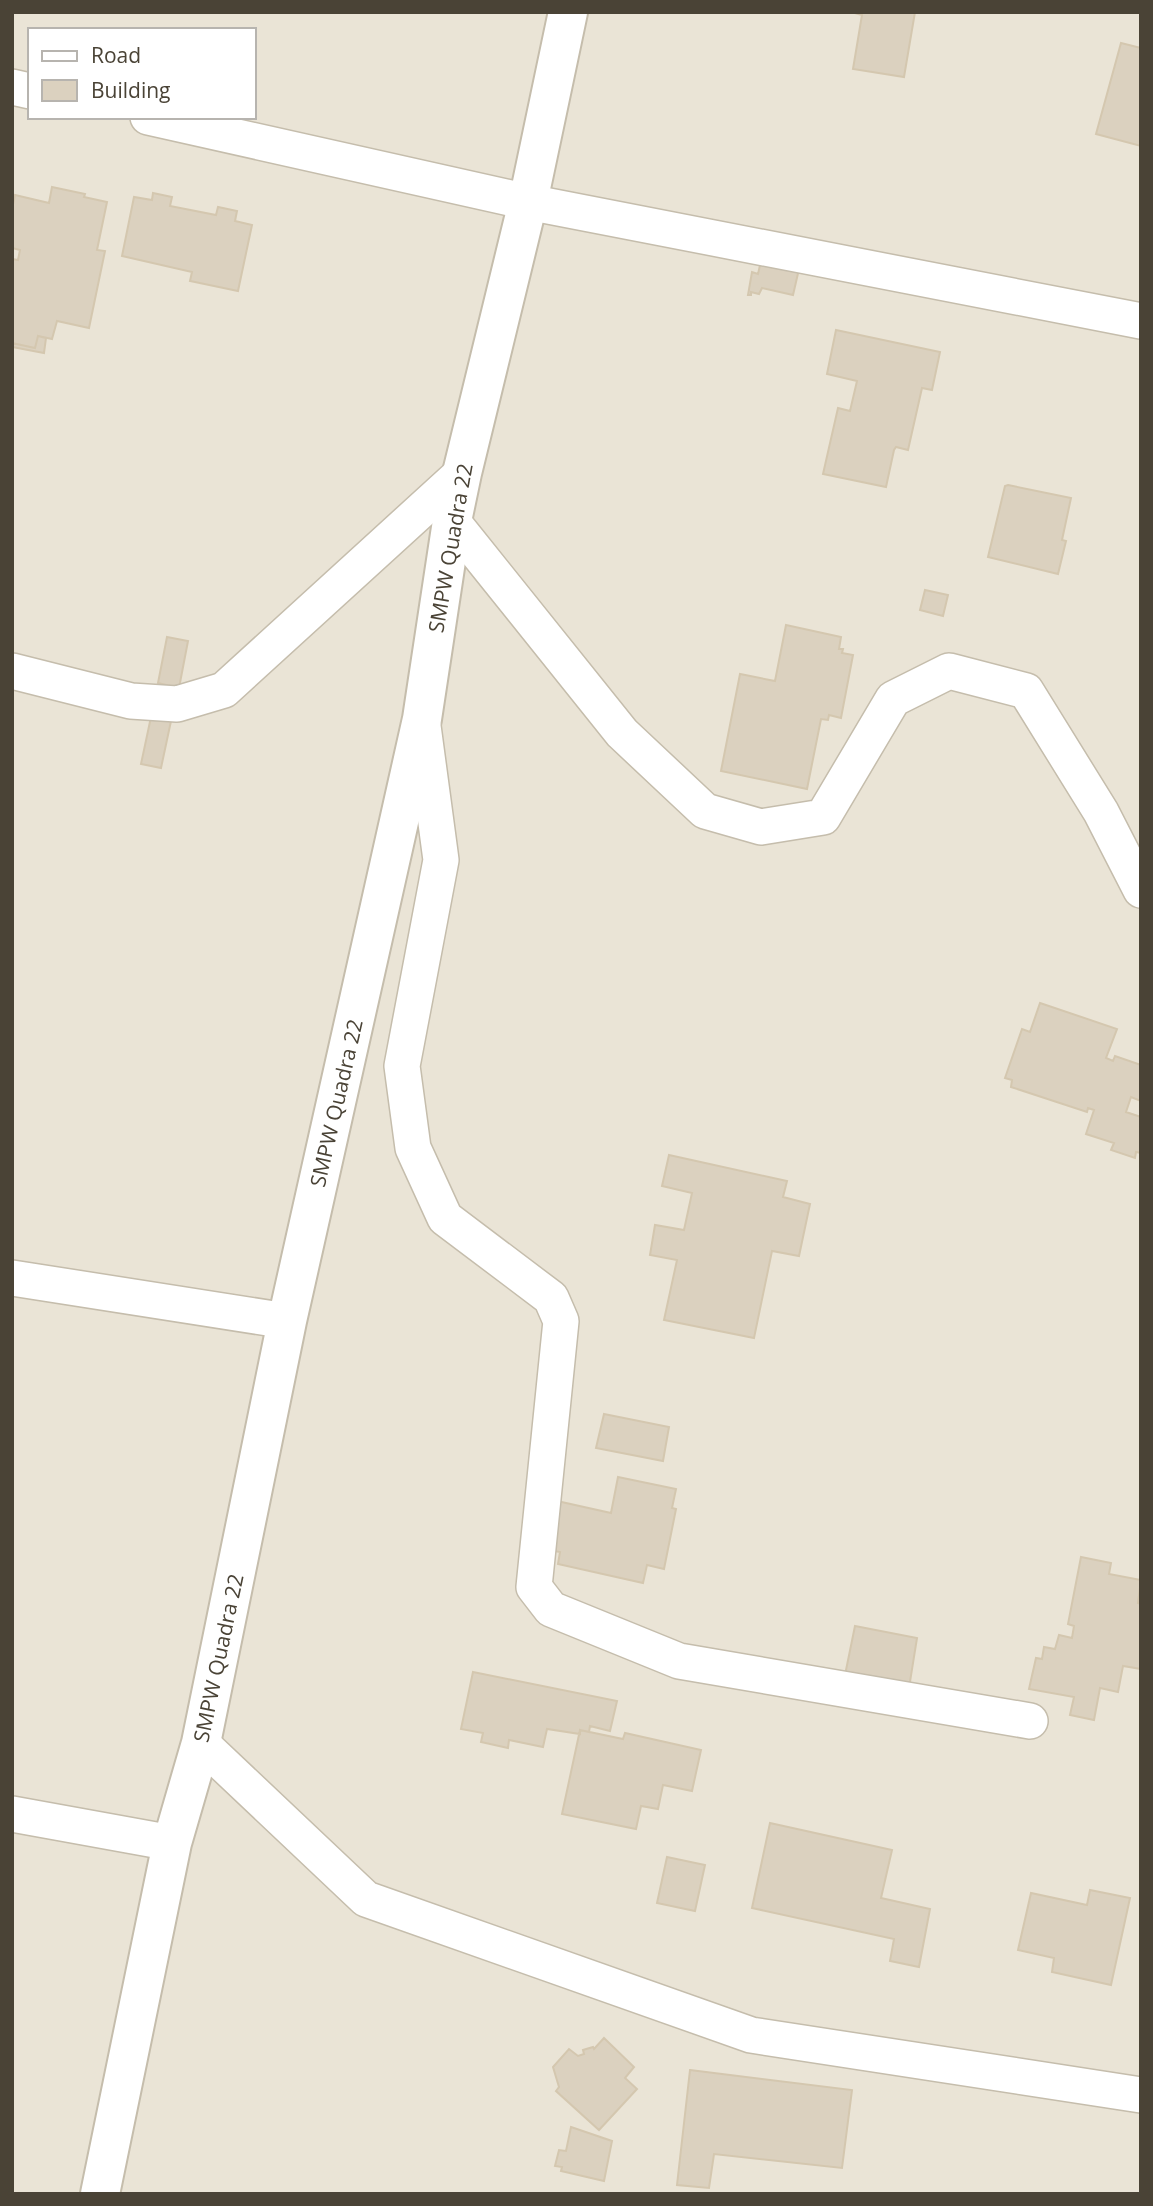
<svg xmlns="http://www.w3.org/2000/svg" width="1153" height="2206" font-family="'Open Sans',sans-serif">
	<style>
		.residential { fill: #eae4d6; fill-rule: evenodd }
		.building { fill: #dbd1bf; stroke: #d4c7af; stroke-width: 2 }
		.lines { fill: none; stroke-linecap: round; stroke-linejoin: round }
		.minor-casing { stroke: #c5bdac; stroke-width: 38 }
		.tertiary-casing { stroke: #c5bdac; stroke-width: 42 }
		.minor { stroke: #fff; stroke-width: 35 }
		.tertiary { stroke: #fff; stroke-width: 38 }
		.labels { text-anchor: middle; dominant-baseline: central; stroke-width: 5; stroke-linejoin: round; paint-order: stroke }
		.street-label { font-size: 21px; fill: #4a4336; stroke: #fff }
	</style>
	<rect width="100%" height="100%" fill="#f5f2e8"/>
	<path class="residential" d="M12 12H1141V2194H12ZM30 30H254V117H30Z"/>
	<path class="building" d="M915 12 904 77 853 69 862 15 851 12Z
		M1121 43 1141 48V146L1096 134Z
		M52 187 85 194 84 197 107 202 97 250 105 251 89 328 57 321 52 339 38 336 35 348 12 343V259L18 260 20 250 12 248V209L15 195 49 203Z
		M153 193 172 197 170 206 216 215 218 207 237 211 235 221 252 225 238 291 190 281 192 272 122 256 134 197 152 200Z
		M761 261 799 269 793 295 762 288 759 294 751 292V295H748L752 272 758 274Z
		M836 330 940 352 932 390 922 388 908 450 896 447 894 450 886 487 823 474 838 408 850 411 857 381 827 374Z
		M38 336 46 338 44 353 12 347V343L35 348Z
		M1008 485 1071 498 1062 540 1066 541 1058 574 988 557 1005 486Z
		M925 590 948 595 943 616 920 610Z
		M786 625 841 637 839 649H843L842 653 853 655 841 718 829 715 828 720 821 719 807 789 721 771 740 674 775 681Z
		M167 637 188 641 179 688 158 683Z
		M151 717 171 721 161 768 141 764Z
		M1040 1003 1117 1029 1106 1058 1113 1061 1115 1056 1141 1065V1101L1131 1097 1126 1112 1141 1117V1153L1136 1152 1135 1158 1111 1150 1114 1143 1086 1134 1094 1110 1088 1108 1087 1112 1011 1087 1012 1080 1005 1078 1022 1029 1030 1032Z
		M669 1155 787 1181 783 1197 810 1204 799 1256 772 1251 754 1338 664 1320 677 1260 650 1255 655 1225 684 1230 692 1193 662 1186Z
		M604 1414 669 1427 663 1461 596 1448Z
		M618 1477 676 1489 672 1508 676 1509 664 1569 647 1565 643 1583 558 1564 560 1552 538 1548 548 1499 611 1513Z
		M1081 1557 1111 1563 1109 1574 1141 1580 1138 1603 1141 1604V1669L1123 1666 1118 1692 1100 1688 1094 1720 1070 1715 1074 1697 1029 1689 1036 1658 1042 1659 1044 1647 1055 1649 1059 1635 1072 1638 1074 1626 1068 1624Z
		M855 1626 917 1638 909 1688 845 1675Z
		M473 1672 617 1701 610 1731 590 1726 589 1732 580 1730V1734L547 1729 543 1747 509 1740 508 1748 481 1742 483 1733 461 1729Z
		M580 1730 623 1739 625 1733 701 1750 692 1791 663 1785 658 1809 641 1806 636 1829 562 1814Z
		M770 1823 892 1850 881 1898 930 1909 919 1967 890 1961 894 1939 752 1908Z
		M667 1857 705 1865 695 1911 657 1903Z
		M1090 1890 1130 1898 1111 1985 1052 1972 1054 1958 1018 1950 1031 1893 1087 1905Z
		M604 2038 634 2067 625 2078 637 2089 599 2130 556 2091 559 2087 553 2067 569 2049 578 2056 584 2054 583 2050 593 2047 594 2049Z
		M690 2070 852 2090 842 2168 714 2154 709 2188 677 2185Z
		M571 2127 612 2141 604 2181 561 2171 562 2167 555 2166 559 2150 566 2151Z"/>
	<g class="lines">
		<g class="minor-casing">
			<path id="minor" d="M12 87 30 91
				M148 117 528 202 1141 321
				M452 521 622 733 705 811 761 827 823 817 893 699 949 671 1026 691 1101 812 1141 890
				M12 671 131 701 177 704 224 690 462 473
				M423 726 441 860 402 1066 413 1148 445 1218 551 1298 561 1321 534 1587 551 1609 679 1661 1030 1721
				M12 1278 287 1321
				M201 1743 366 1899 751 2035 1141 2095
				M12 1814 172 1843"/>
		</g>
		<g class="tertiary-casing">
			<path id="tertiary" d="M100 2194 172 1843 201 1743 287 1321 422 719 452 521 462 473 528 202 568 12"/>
		</g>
		<use href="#minor" class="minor"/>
		<use href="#tertiary" class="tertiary"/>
	</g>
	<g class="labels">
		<g class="street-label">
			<text transform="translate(450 548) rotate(-80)">SMPW Quadra 22</text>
			<text transform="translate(336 1103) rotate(-77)">SMPW Quadra 22</text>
			<text transform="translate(218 1658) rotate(-78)">SMPW Quadra 22</text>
		</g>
	</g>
	<rect width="1153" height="2206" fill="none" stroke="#4a4336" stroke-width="28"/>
	<rect x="28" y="28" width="228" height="91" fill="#ffffff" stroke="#b7b4af" stroke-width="2"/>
	<rect x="42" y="51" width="35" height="10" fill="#ffffff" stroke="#b7b4af" stroke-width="2"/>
	<text x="91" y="63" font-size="21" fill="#4a4336">Road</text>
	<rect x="42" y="80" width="35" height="21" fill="#dbd1bf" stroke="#b7b4af" stroke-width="2"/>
	<text x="91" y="98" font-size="21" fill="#4a4336">Building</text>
</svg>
